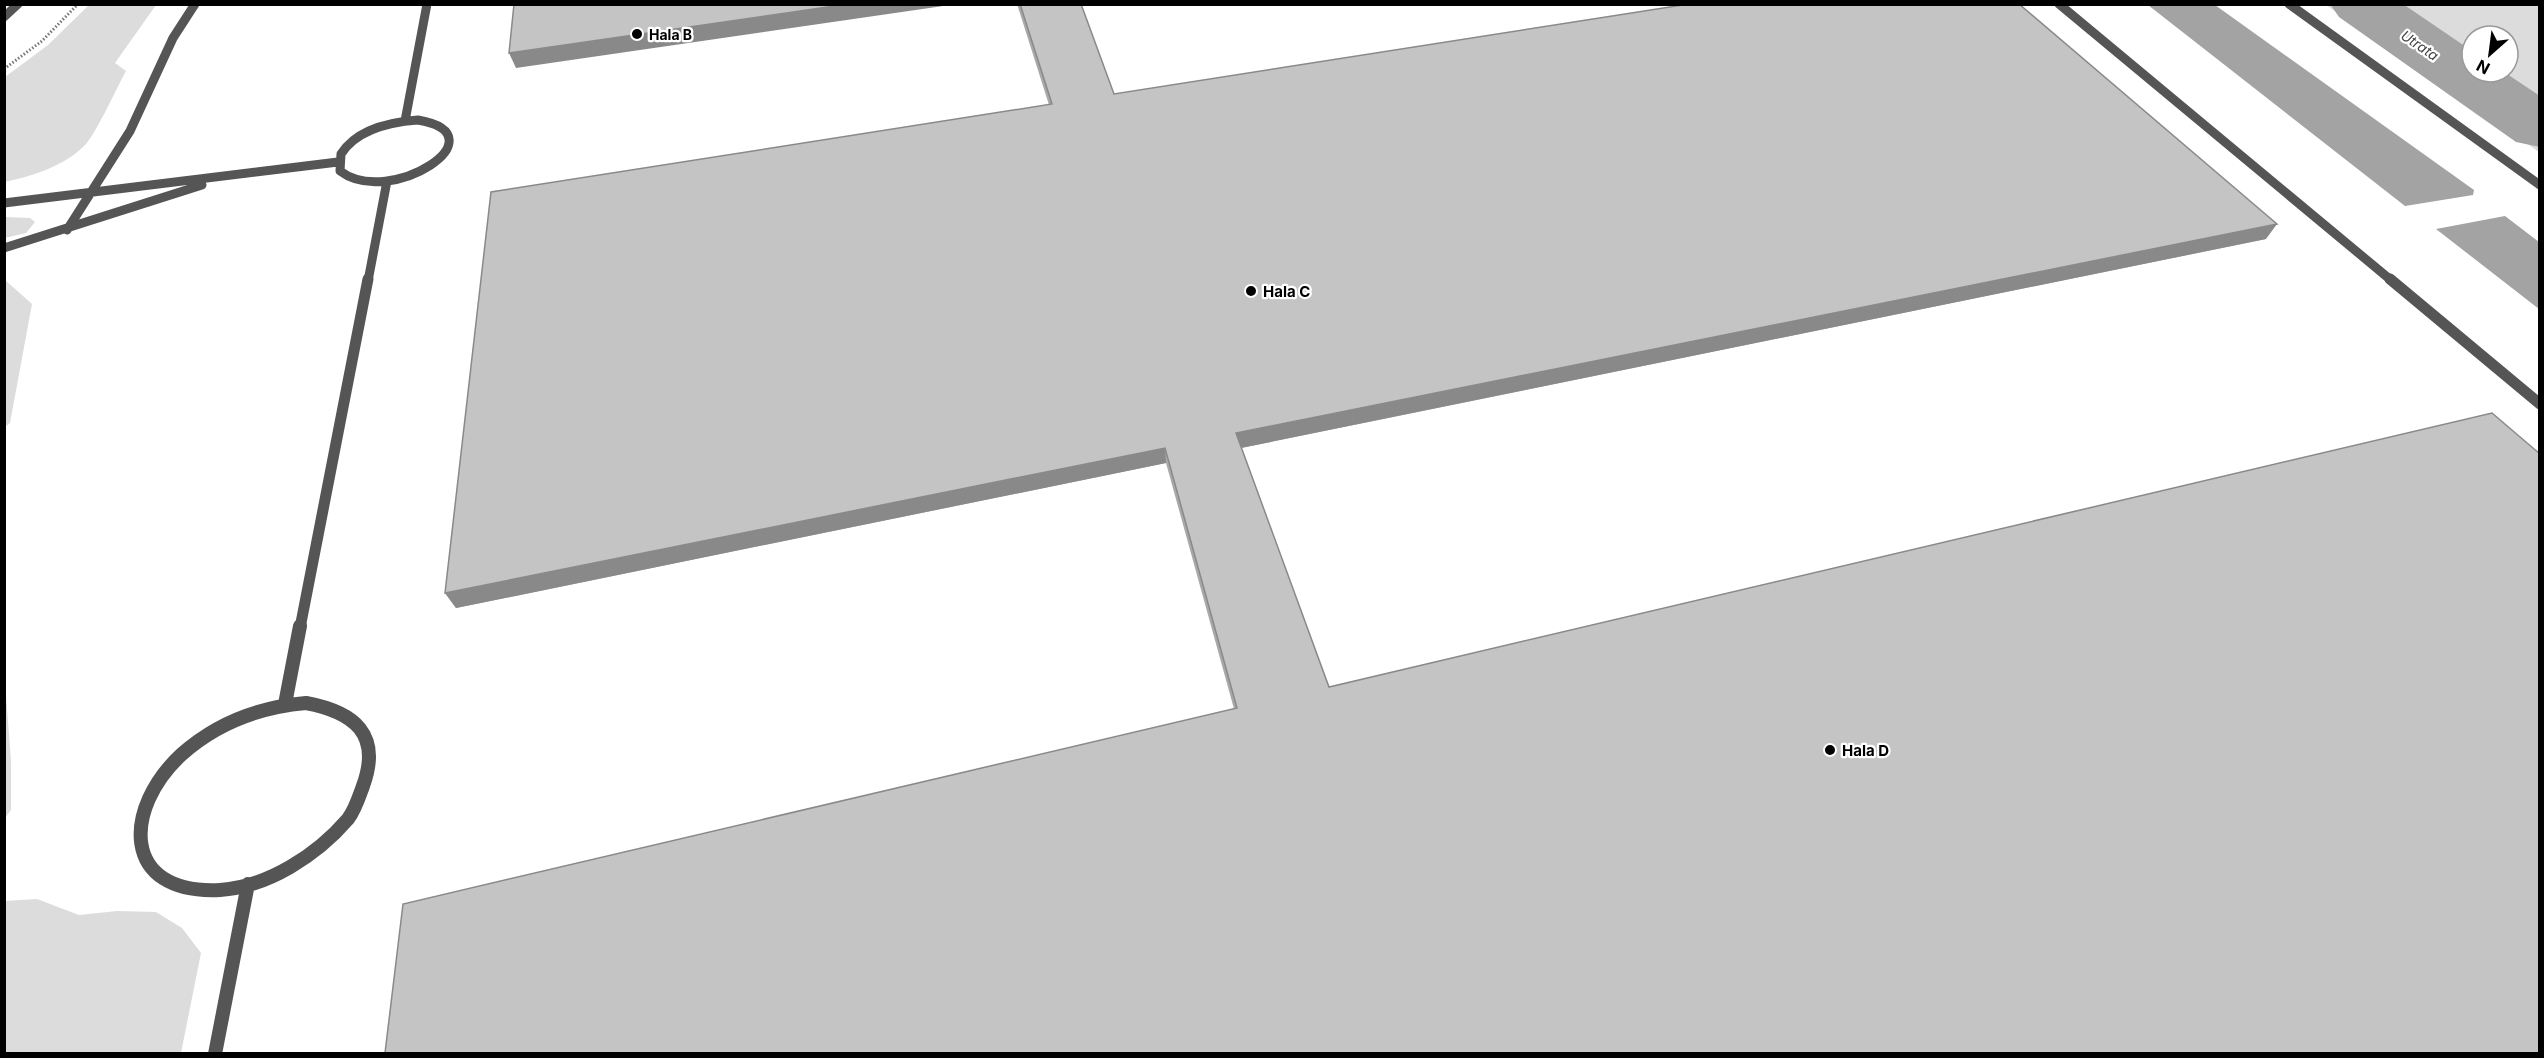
<svg xmlns="http://www.w3.org/2000/svg" width="2544" height="1058" font-family="Inter,sans-serif">
	<style>
		.green { fill: #dcdcdc; fill-rule: evenodd }
		.water { fill: #a3a3a3 }
		.lines { fill: none; stroke-linecap: round; stroke-linejoin: round }
		.river { fill: #a3a3a3; fill-rule: evenodd }
		.path { stroke: #777; stroke-width: 3; stroke-dasharray: 1.5 2; stroke-linecap: butt }
		.service-far2 { stroke: #555; stroke-width: 9 }
		.service-far1 { stroke: #555; stroke-width: 11 }
		.service { stroke: #555; stroke-width: 14 }
		.tertiary { stroke: #555; stroke-width: 9 }
		.wall { fill: #a9a9a9 }
		.shaded-wall { fill: #898989 }
		.building { fill: #c4c4c4; stroke: #898989; stroke-width: 1.5 }
		.poi-dot { fill: #000; stroke: #fff; stroke-width: 2 }
		.labels { text-anchor: middle; dominant-baseline: central; stroke-width: 4.5; stroke-linejoin: round; paint-order: stroke }
		.far-poi-label { font-size: 14px; font-weight: bold; fill: #000; stroke: #fff; text-anchor: start }
		.far-water-label { font-size: 14px; font-style: italic; fill: #444; stroke: #fff }
		.poi-label { font-size: 15px; font-weight: bold; fill: #000; stroke: #fff; text-anchor: start }
	</style>
	<rect width="100%" height="100%" fill="#fff"/>
	<path class="green" d="M89 5H156L115 63 126 71C116 89 97 132 85 145 65 166 32 176 5 182V77L48 45Z
		M2326 5H2539V152ZM2472 36H2508V72H2472Z
		M5 217 30 218 35 222 26 233 5 238Z
		M5 280 32 304 10 423 5 427Z
		M5 682 11 761V810L5 818Z
		M37 899 79 915 117 911 156 912 182 928 201 953 181 1053H5V901Z"/>
	<path class="water" d="M2148 5H2215L2474 190 2473 195 2405 206Z
		M2505 216 2539 242V309L2436 229Z"/>
	<g class="lines">
		<path class="river" d="M2330 4H2403L2472 51V72H2504L2540 96V147L2516 142 2339 17Z"/>
		<path class="path" d="M4 69 42 41 78 4"/>
		<path class="service-far2" d="M2059 4 2392 281
			M2289 4 2540 185
			M418 120C504 135 390 209 340 171L341 154C357 129 390 122 418 120Z
			M405 121 427 4
			M4 203 338 162
			M67 230 130 131 173 38 195 4
			M4 248 202 185
			M368 281 387 181"/>
		<path class="service-far1" d="M2390 279 2540 404
			M300 628 368 279"/>
		<path class="service" d="M306 703C354 712 382 734 363 786 359 797 355 810 348 819 317 855 268 887 220 890 120 895 123 808 182 754 217 723 260 707 306 703Z
			M285 704 300 626
			M215 1054 248 884"/>
		<path class="tertiary" d="M4 17 18 4"/>
	</g>
	<path class="wall" d="M1017 4H1081L1114 94 2266 239 1241 448 1329 687 1234 709 1166 463 456 608 445 593 1049 105Z"/>
	<path class="shaded-wall" d="M848 4H957L516 68 509 53Z
		M2277 224 2266 239 1236 449V433Z
		M1165 448 1166 463 456 608 445 593Z"/>
	<path class="building" d="M514 4H848L509 53Z
		M1020 4H1081L1114 94 1689 4H2019L2277 224 1236 433 1329 687 2492 413 2540 454V1053H385L403 904 1237 708 1165 448 445 593 491 192 1052 104Z"/>
	<g class="poi-dot">
		<circle cx="637" cy="34" r="6"/>
		<circle cx="1251" cy="291" r="6"/>
		<circle cx="1830" cy="750" r="6"/>
	</g>
	<g class="labels">
		<g class="far-poi-label">
			<text x="649" y="34">Hala B</text>
		</g>
		<g class="far-water-label">
			<text transform="translate(2420 45) rotate(34)">Utrata</text>
		</g>
		<g class="poi-label">
			<text x="1263" y="291">Hala C</text>
			<text x="1842" y="750">Hala D</text>
		</g>
	</g>
	<rect width="2544" height="1058" fill="none" stroke="#000000" stroke-width="12"/>
	<g transform="translate(2490 54) rotate(208)"><circle r="28" fill="#ffffff" stroke="#999999" stroke-width="1.5"/>
	<path d="M0-4.5L10 22L0 15L-10 22Z" fill="#000000"/>
	<text y="-9" font-size="16" font-weight="bold" text-anchor="middle" fill="#000000">N</text>
	</g>
</svg>
